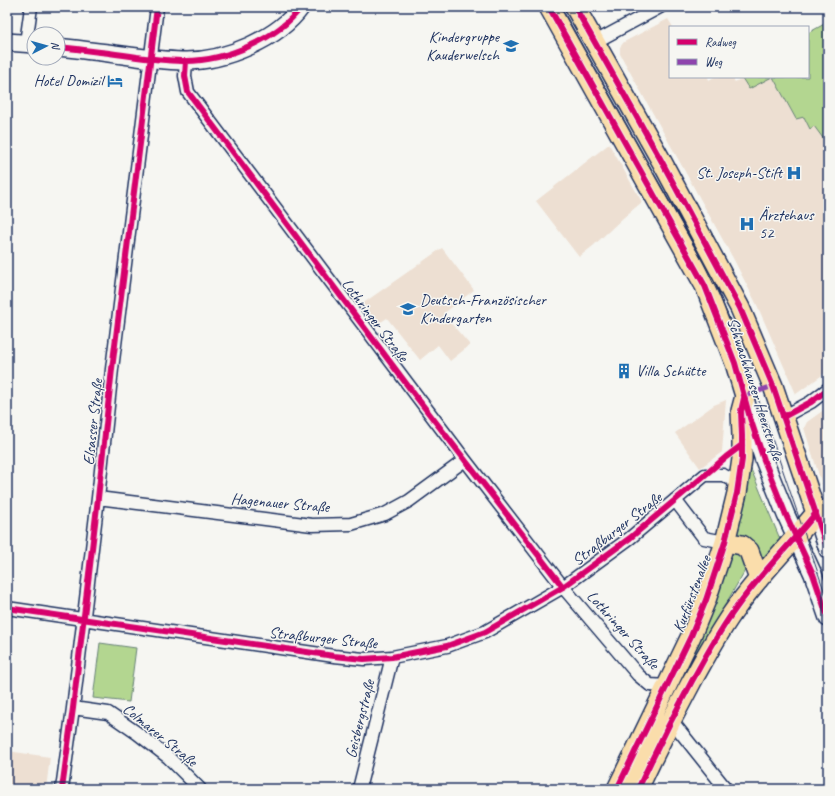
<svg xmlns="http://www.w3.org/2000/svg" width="835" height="796" font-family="Caveat,sans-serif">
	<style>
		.built { fill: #eddfd2 }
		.green { fill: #b3d690; stroke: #678277 }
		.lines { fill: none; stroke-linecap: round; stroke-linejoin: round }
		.minor-casing { stroke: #1b2f5e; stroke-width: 15 }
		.secondary-casing { stroke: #1b2f5e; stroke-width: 20 }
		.primary-casing { stroke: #1b2f5e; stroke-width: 22 }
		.minor { stroke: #f6f6f2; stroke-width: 12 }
		.secondary { stroke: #f6f6f2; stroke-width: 17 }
		.primary { stroke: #faddab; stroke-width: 19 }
		.tram { stroke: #1b2f5e; stroke-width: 1 }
		.rail { stroke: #1b2f5e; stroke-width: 3; stroke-dasharray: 6 3; stroke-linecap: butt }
		.quiet { stroke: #8e44ad; stroke-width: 5; stroke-dasharray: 10 5; stroke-linecap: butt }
		.cycleway-casing { stroke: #f6f6f2; stroke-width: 8 }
		.cycleway { stroke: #d6006c; stroke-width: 6 }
		.labels { text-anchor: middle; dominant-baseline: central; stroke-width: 3; stroke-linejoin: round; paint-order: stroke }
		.poi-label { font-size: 16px; fill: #1b2f5e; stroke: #f6f6f2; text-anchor: end }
		.street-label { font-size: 16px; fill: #1b2f5e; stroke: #f6f6f2 }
	</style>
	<rect width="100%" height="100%" fill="#f6f6f2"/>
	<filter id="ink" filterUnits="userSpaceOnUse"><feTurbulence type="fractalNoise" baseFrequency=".025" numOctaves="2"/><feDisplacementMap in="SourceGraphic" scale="8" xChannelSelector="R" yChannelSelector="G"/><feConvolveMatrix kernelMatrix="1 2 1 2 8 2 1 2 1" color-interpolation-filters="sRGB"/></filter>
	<g filter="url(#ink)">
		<path class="built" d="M7 7H12L9 26H7Z
			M668 19 673 27H670V77H708L709 80 714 77H732L735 82 744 77H808V33L828 22V371L796 394 757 305 734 260 620 54V47L624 42Z
			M609 144 642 202 623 218 593 246 579 257 536 201Z
			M442 248 474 290 443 314 470 345 450 361 438 345 420 360 387 318 378 324 362 304Z
			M726 400 722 452 700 468 675 433 714 405Z
			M828 407V479L822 485 804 428 807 422Z
			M7 751 50 757 46 789H7Z"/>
		<path class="green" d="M828 22V145L814 126 810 129 804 117 796 119 773 77H808V33Z
			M744 77H772L749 89 742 78Z
			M748 462 780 539 759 566 734 537Z
			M733 551 738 552 747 567 687 671 660 726 657 724 728 555Z
			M100 643 136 648 129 702 93 698Z"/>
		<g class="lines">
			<g class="minor-casing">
				<path id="minor" d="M595 42 660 7
					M26 43 31 7
					M186 61 185 76 188 92 465 460 563 587 638 675 650 685 666 686
					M783 417 811 402 828 389
					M98 498 312 525 351 524 385 514 409 501 465 460
					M675 500 704 538 725 542
					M7 608 334 656 364 659 392 657 447 646 485 632 563 587 630 538 705 475H723L738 483
					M73 708 108 713 137 733 168 757 200 789
					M671 720 726 789
					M62 789 73 708 98 498 112 369 157 7
					M359 789 392 657"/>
			</g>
			<g class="secondary-casing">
				<path id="secondary" d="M7 42 34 44
					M58 47C84 50 111 53 137 57 153 59 170 61 186 61 225 61 278 39 301 7
					M745 398 750 418 764 460 786 515 813 574 828 618
					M816 513 828 550"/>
			</g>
			<g class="primary-casing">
				<path id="primary" d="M549 7 705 286 735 363 745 396 741 411 742 436V459L737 493 725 542 706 600 691 636 617 789
					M575 7 662 162 740 308 773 386 816 513C790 545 760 574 736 608 719 631 706 656 692 681 673 716 655 752 638 789
					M725 542 742 545 749 551 759 579"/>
			</g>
			<use href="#minor" class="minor"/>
			<use href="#secondary" class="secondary"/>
			<use href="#primary" class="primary"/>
			<path class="tram" d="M560 7 703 262 720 297 735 331 828 602"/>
			<path class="rail" d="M7 21 9 7"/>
			<path class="quiet" d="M745 396 773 386"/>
			<g class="cycleway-casing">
				<path id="cycleway" d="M549 7 705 286 735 363 750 418 764 460 786 515 813 574 828 618
					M575 7 662 162 740 308 773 386 828 550
					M58 47C84 50 111 53 137 57 153 59 170 61 186 61 225 61 278 39 301 7
					M186 61 185 76 188 92 414 394 563 587
					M783 417 811 402 828 389
					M7 608 334 656 364 659 392 657 447 646 485 632 563 587 630 538 705 475 726 457 742 445
					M62 789 73 708 98 498 112 369 157 7
					M617 789 691 636 706 600 725 542 737 493 742 459V436L741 411 744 398
					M638 789C655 752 673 716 692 681 706 656 719 631 736 608 760 574 790 545 816 513"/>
			</g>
			<use href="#cycleway" class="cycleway"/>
		</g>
	</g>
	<defs>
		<g id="school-bare" transform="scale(1.2)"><path d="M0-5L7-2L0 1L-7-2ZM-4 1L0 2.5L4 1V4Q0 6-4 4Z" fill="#1f6fb2" stroke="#f6f6f2" stroke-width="2.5" paint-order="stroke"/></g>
		<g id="hotel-bare" transform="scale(1.2)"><path d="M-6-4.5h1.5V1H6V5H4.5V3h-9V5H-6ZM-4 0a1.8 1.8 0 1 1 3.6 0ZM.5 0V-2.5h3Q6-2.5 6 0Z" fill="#1f6fb2" stroke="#f6f6f2" stroke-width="2.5" paint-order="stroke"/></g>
		<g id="hospital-bare" transform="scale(1.2)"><path d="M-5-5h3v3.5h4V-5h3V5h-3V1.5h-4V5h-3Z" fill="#1f6fb2" stroke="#f6f6f2" stroke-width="2.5" paint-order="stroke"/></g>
		<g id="building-bare" transform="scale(1.2)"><path d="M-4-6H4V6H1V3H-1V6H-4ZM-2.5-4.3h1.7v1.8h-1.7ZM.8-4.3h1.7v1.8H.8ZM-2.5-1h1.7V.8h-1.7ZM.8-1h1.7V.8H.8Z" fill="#1f6fb2" stroke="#f6f6f2" stroke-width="2.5" paint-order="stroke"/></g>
	</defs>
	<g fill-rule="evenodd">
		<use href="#school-bare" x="511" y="46"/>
		<use href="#hotel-bare" x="115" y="81"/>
		<use href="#hospital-bare" x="794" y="173"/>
		<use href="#hospital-bare" x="747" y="224"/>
		<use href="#school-bare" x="408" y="309"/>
		<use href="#building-bare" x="624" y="371"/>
	</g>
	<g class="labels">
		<g class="poi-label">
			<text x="499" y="37">Kindergruppe<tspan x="499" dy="18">Kauderwelsch</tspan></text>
			<text x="103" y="81">Hotel Domizil</text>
			<text x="782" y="173">St. Joseph-Stift</text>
			<text x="759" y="215" text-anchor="start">Ärztehaus<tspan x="759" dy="18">52</tspan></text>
			<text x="420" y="300" text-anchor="start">Deutsch-Französischer<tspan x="420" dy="18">Kindergarten</tspan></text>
			<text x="636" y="371" text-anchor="start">Villa Schütte</text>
		</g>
		<g class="street-label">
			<text transform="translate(375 320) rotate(53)">Lothringer Straße</text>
			<text transform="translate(755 389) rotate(72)">Schwachhauser Heerstraße</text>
			<text transform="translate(93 422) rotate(-84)">Elsasser Straße</text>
			<text transform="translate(280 503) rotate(5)">Hagenauer Straße</text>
			<text transform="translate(617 529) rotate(-38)">Straßburger Straße</text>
			<text transform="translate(692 594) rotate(-69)">Kurfürstenallee</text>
			<text transform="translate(623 630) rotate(48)">Lothringer Straße</text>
			<text transform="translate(323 638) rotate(6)">Straßburger Straße</text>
			<text transform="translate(360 719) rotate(-76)">Geisbergstraße</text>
			<text transform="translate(160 735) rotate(39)">Colmarer Straße</text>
		</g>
	</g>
	<rect width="835" height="796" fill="none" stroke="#f6f6f2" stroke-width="24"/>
	<rect x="12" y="12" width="811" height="772" fill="none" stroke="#1b2f5e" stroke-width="1.5" filter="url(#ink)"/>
	<rect x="669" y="26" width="140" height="52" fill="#f6f6f2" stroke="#9ea6b7"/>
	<rect x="677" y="39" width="20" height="6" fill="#d6006c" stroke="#9ea6b7"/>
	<text x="705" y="46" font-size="12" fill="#1b2f5e">Radweg</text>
	<rect x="677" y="59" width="20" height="6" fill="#8e44ad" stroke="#9ea6b7"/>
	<text x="705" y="66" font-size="12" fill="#1b2f5e">Weg</text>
	<g transform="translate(46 46) rotate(84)"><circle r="19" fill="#f6f6f2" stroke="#9ea6b7"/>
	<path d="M0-3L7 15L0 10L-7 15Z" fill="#1f6fb2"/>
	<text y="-6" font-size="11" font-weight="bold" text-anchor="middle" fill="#1b2f5e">N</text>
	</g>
</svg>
